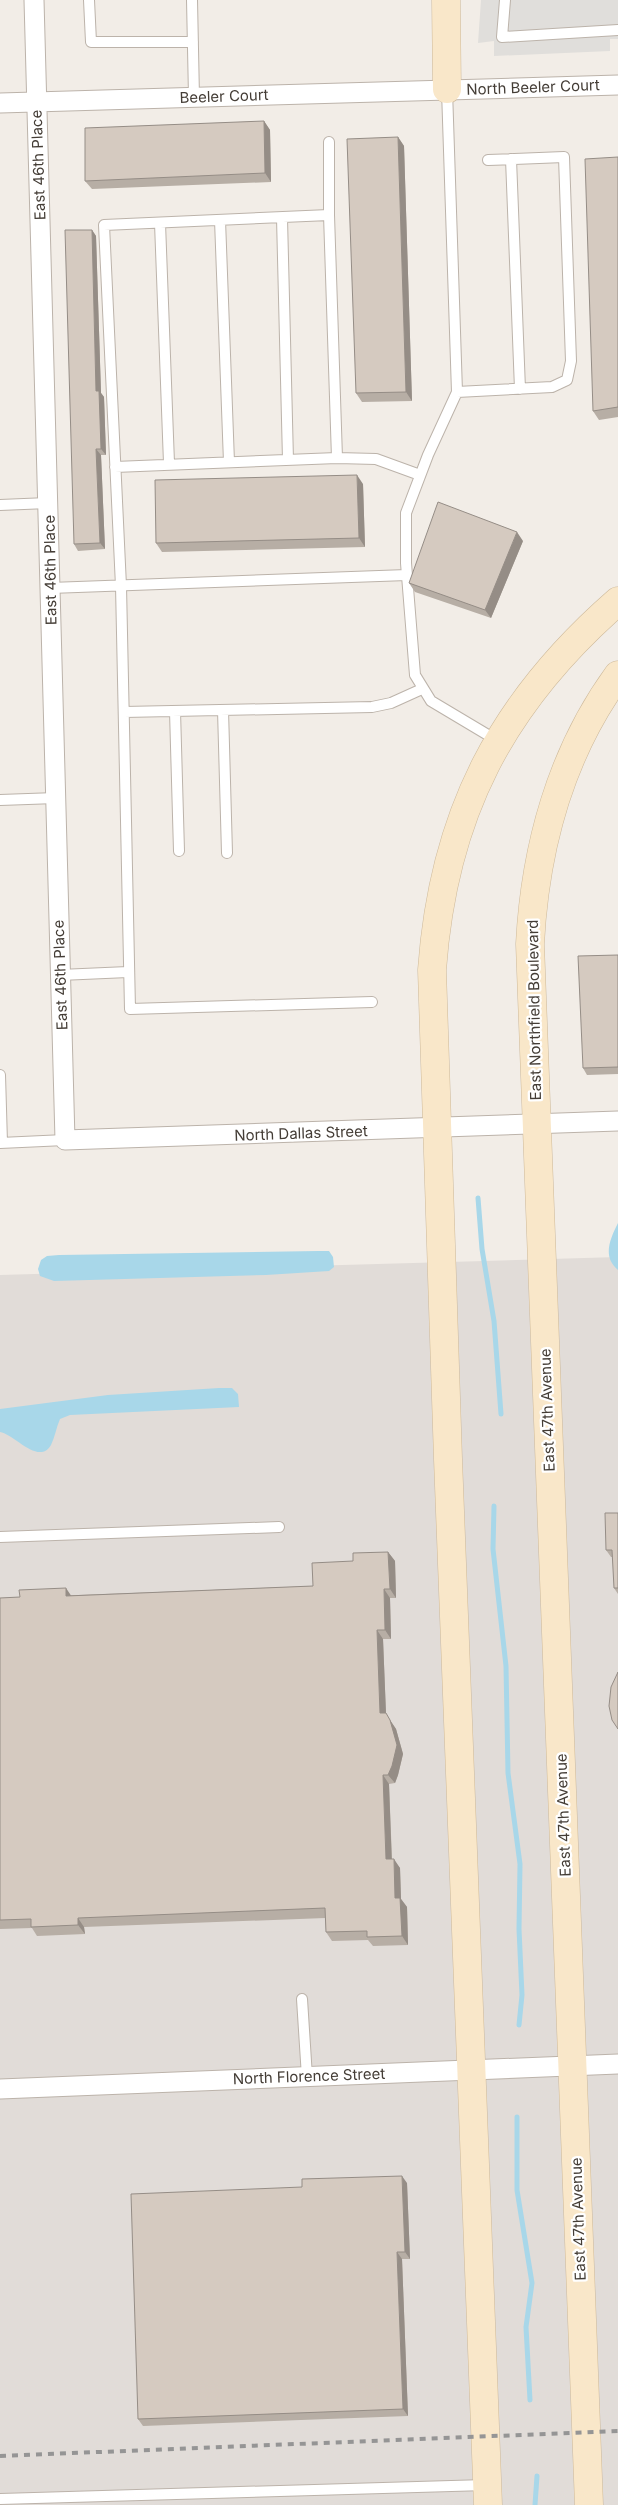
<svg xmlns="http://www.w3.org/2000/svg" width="618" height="2505" font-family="Inter,sans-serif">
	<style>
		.industrial { fill: #e1dcd8 }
		.parking { fill: #e0dedb }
		.water { fill: #a8d7e9 }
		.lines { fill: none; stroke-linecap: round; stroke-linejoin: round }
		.stream { stroke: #a8d7e9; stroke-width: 5 }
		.lane-casing { stroke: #bcb3aa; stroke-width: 12 }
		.street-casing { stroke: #bcb3aa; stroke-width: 21 }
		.secondary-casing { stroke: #cdb99a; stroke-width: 29 }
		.lane { stroke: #fff; stroke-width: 10 }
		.street { stroke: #fff; stroke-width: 19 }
		.secondary { stroke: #f9e7c9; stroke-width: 28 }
		.rail { stroke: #959595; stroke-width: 4; stroke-dasharray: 6 6; stroke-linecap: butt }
		.wall { fill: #b7aea5 }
		.shaded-wall { fill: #958d86 }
		.building { fill: #d5cac0; stroke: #958d86 }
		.labels { text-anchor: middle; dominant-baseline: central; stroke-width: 4.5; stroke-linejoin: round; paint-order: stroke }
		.street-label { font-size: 15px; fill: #443d36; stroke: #fff }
	</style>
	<rect width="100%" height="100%" fill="#f2ede7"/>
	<path class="industrial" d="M618 1257V2505H0V1275Z"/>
	<path class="parking" d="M481 0H618V39H610V51L494 56V41L478 43Z"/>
	<path class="water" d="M618 1223V1270C602 1257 610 1239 618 1223Z
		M318 1251H329L333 1257 334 1267 329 1271 266 1275 54 1281 40 1276 38 1269 41 1260 47 1256 59 1255Z
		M219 1388H232L238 1394 239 1407 70 1415 60 1419C56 1428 55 1437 51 1445 39 1466 14 1434 0 1432V1409L108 1395Z"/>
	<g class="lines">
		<path class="stream" d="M478 1198 482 1249 494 1321 501 1414
			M494 1506 493 1549 506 1666 508 1773 520 1864 519 1929 522 1995 519 2025
			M517 2117V2190L532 2283 526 2327 530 2400
			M535 2505 537 2476"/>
		<g class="lane-casing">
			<path id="lane" d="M89 0 91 42H193
				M192 0 194 97
				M505 0 502 37 618 30
				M447 90 457 392 428 455 406 513V563L415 675 431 701 498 741
				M511 159 520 389
				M329 215V142
				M282 218 288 460
				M220 220 229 462
				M160 223 169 463
				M457 392 552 387 567 380 571 361 564 157 488 160
				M115 467 337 458
				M0 505 48 503
				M50 588 407 575
				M223 710 227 853
				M175 711 179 851
				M124 712 372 707 391 703 422 689
				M0 800 56 798
				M60 975 128 972
				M372 1002 130 1009 121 586 104 225 329 215 337 458 376 459 420 475
				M0 1075 2 1143
				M0 1143 65 1140
				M0 1537 279 1527
				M302 1999 307 2077
				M0 2499 486 2485"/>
		</g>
		<g class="street-casing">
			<path id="street" d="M34 0 65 1140 618 1121
				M0 103 618 85
				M0 2089 618 2064"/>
		</g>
		<g class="secondary-casing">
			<path id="secondary" d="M446 0 447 89
				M488 2505 448 1459 432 970C443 815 501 703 618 601
				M589 2505 530 944C535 848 561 753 618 675"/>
		</g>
		<use href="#lane" class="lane"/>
		<use href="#street" class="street"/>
		<use href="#secondary" class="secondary"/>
		<path class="rail" d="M0 2456 618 2431"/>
	</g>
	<path class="wall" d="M264 121 270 130 271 182 92 189 85 181Z
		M398 137 404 146 412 401 362 402 356 393Z
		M618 157V417L599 420 593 411Z
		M92 230 96 236 101 393 104 397 106 455H101L105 549 78 551 74 544Z
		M363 484 365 547 162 552 156 543Z
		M523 541 491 618 415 592 409 583Z
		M618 955V1074L587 1075 583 1068Z
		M618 1513V1594L614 1588 613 1557H611L606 1550Z
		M388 1552 395 1561 396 1598H390L391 1639H383L386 1714 396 1729 403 1754 398 1775 395 1783 389 1784 392 1859 400 1868 401 1899 407 1907 408 1945 373 1946 368 1940 332 1941 326 1932 325 1918 84 1927 85 1934 37 1936 32 1928 0 1929V1598L313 1586 353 1561Z
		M407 2183 410 2259H402L408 2416 143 2426 138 2419Z"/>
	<path class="shaded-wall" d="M264 121 270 130 271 182 265 173Z
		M398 137 404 146 412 401 406 392Z
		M92 230 96 236 101 393 104 397 106 455 101 449 96 391Z
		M96 449 101 455 105 549 100 543Z
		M357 475 363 484 365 547 359 538Z
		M517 532 523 541 491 618 485 610Z
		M388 1552 395 1561 396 1598 390 1589Z
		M66 1588 72 1597 66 1596Z
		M384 1589 390 1598 391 1639 385 1630Z
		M377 1630 383 1639 386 1714 396 1729 403 1754 398 1775 395 1783 388 1775 380 1713Z
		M383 1775 389 1784 392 1868 386 1859Z
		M394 1859 400 1868 401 1899 407 1907 408 1945 402 1936 395 1898Z
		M78 1918 84 1927 85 1934 78 1925Z
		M402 2176 407 2183 410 2259 405 2252Z
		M397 2252 402 2259 408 2416 403 2409Z"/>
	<path class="building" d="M264 121 265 173 85 181V128Z
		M398 137 406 392 356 393 347 139Z
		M618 157V407L593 411 585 159Z
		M65 230H92L96 391H99L101 449H96L100 543 74 544Z
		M357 475 359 538 156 543 155 480Z
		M438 502 517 532 485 610 409 583Z
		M618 955V1067L583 1068 578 956Z
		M605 1513H618V1588H614L612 1550H606Z
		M388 1552 390 1589H384L385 1630H377L380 1713H386L390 1720 397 1745 392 1766 388 1775H383L386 1859H394L395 1898H400L402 1936 367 1937V1931L326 1932 325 1908 78 1918V1925L31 1927V1919L0 1920V1598L20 1597 19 1590 66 1588V1596L313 1586 312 1563 353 1561V1553Z
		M618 1672V1729L612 1720 609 1706 611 1687Z
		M402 2176 405 2252H397L403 2409 138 2419 131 2194 302 2187V2179Z"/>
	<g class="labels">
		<g class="street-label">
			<text transform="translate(533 87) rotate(-2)">North Beeler Court</text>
			<text transform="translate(224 96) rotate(-2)">Beeler Court</text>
			<text transform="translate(38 165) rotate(-92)">East 46th Place</text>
			<text transform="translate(50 570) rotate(-91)">East 46th Place</text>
			<text transform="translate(60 975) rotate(-92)">East 46th Place</text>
			<text transform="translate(534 1010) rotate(-91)">East Northfield Boulevard</text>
			<text transform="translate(301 1133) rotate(-2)">North Dallas Street</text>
			<text transform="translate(547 1410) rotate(-92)">East 47th Avenue</text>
			<text transform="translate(563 1815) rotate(-92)">East 47th Avenue</text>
			<text transform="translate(309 2076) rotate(-2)">North Florence Street</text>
			<text transform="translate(578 2219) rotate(-92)">East 47th Avenue</text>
		</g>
	</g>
</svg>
